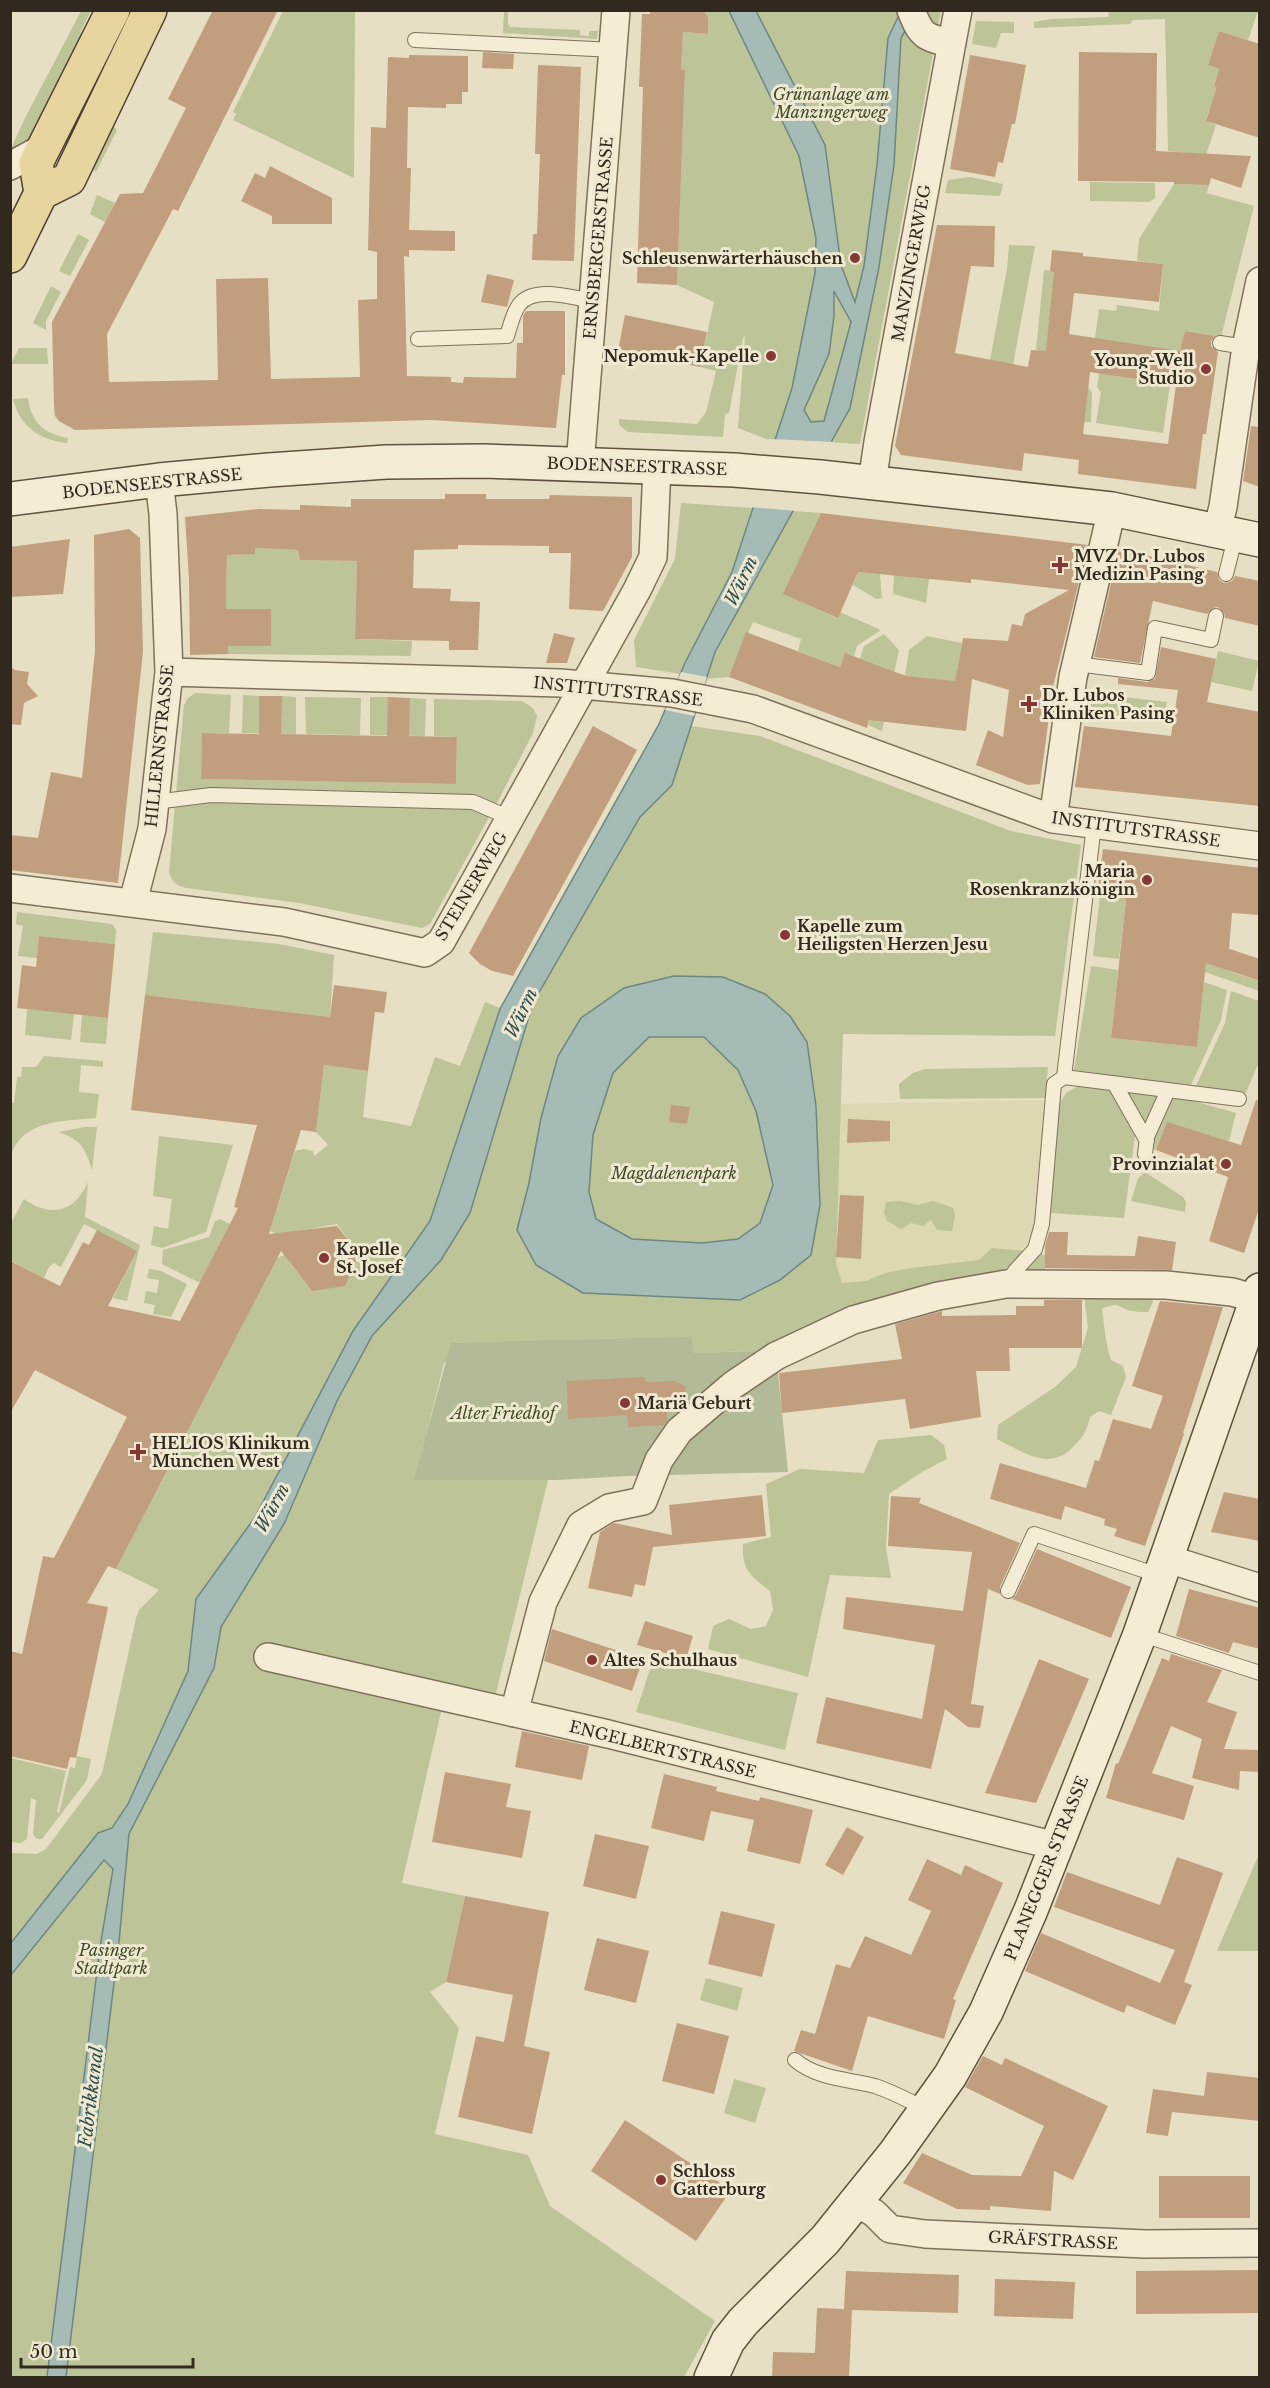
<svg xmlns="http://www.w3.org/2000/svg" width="1270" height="2388" font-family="'Libre Baskerville',serif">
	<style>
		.farmland { fill: #dcd8b1 }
		.green { fill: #bcc498 }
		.cemetery { fill: #b3ba97 }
		.water { fill: #a4bbb6; stroke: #6d8783; stroke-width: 1.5; fill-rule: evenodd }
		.pier { fill: #e7dfc3 }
		.building { fill: #c19e7d; fill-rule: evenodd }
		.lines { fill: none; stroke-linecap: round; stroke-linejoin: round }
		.service-casing { stroke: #7f715c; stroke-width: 16 }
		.minor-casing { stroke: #7f715c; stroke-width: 30 }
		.secondary-casing { stroke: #61523f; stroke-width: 36 }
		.primary-casing { stroke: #4d3f30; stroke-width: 36 }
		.service { stroke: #f4ecd5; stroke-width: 14 }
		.minor { stroke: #f4ecd5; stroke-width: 27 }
		.secondary { stroke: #f4ecd5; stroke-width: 33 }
		.primary { stroke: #e7d59f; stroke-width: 33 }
		.poi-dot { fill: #873834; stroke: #f0e9d1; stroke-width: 2 }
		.labels { text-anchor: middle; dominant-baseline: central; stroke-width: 6; stroke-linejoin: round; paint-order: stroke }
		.park-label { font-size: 16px; font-style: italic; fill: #404b27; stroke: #f0e9d1 }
		.street-label { font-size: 16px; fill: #31281e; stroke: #f0e9d1 }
		.poi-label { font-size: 16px; font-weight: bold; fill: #31281e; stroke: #f0e9d1; text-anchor: start }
		.water-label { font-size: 18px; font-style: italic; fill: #2f4f4f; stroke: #f0e9d1 }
	</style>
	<rect width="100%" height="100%" fill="#e7dfc3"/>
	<path class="farmland" d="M1049 1100 1040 1189 1032 1238 1001 1271 942 1281 849 1307 836 1264 840 1104Z"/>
	<path class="green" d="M81 11H91L81 31 79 43 30 141 11 158V149L24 120Z
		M128 11H137L62 148Z
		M283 11H355L354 178 233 120 236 114 233 112Z
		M504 11H508V24L510 27 580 30V35L589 36V31H598L597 39 503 33Z
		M703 11H941L860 444 766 439 738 428 745 336 743 338 729 413 725 414 723 437 628 432 619 425V419L697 424 706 412 716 371 700 367 714 302 677 285 685 70H681L683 32 708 34Z
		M1109 11H1258L1248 40 1219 31 1208 65 1219 69 1214 85 1221 88 1213 111 1209 110 1206 121 1216 125 1206 155 1168 151 1165 19 1133 20 1130 24 1034 28V22L1051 19 1108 17Z
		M976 21 1014 22V33H1001L996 48 972 44Z
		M111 124 117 130 96 172 86 163Z
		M970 177 1003 184 1000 196 945 193 948 180Z
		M1090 182 1155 183V198L1149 202 1090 201Z
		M1174 184 1209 185 1207 193 1254 206 1221 337 1185 331 1181 352 1090 372 1088 387 1092 393 1091 422H1084L1083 338H1095L1099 309 1116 311 1117 305 1159 311 1163 264 1137 261 1139 239Z
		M97 195 115 203 105 222 90 214Z
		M78 234 89 240 70 276 59 271Z
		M1009 245 1035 246 1013 365 990 360 1007 269Z
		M1044 270 1081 274 1060 277 1068 356 1036 350Z
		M51 286 61 292 46 321V330L33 323Z
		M19 348H47L48 364H11Z
		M1099 373 1170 384 1163 433 1096 423 1101 392 1097 387Z
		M28 398C31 423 45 434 68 438L67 443C40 440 20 427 13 399Z
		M681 503 752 508 732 572 681 674 636 667 634 640 675 559Z
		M793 511 821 513 784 594 837 618 840 612 881 630 857 646 854 656 845 654 840 667 798 651 801 639 753 622 729 677 706 679 715 652Z
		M255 548 298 550 300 560 357 561 355 639 412 641 411 656 228 654V646H271L270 609H226L227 555 255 554Z
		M858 572 880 574 882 598 876 599 853 585Z
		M894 575 929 578 926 603 893 594Z
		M884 634 899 650 882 731 868 725 888 669 860 659 864 646Z
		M927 636 962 643 957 670 962 682 905 676 909 650Z
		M1218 651 1259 661 1252 691 1211 682Z
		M195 693 231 695 229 733H202L201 779 456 784 457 737 434 736V699L522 701 533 708 537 716 533 733 497 803 430 924 422 928 299 903 186 888C176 885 172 882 169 872L184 705 188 698Z
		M1098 694 1167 702 1162 721 1090 713 1091 698Z
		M243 695 259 696V707L282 696 296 697V734L242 733Z
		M305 697 361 698 360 735 306 734Z
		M370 697H388V708L410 709V698L426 699 425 736 370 735Z
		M659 724 691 726 760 736 1011 831 1081 845 1055 1036 843 1034 836 1264 842 1283 866 1281 885 1273 912 1268 979 1260 992 1248 1028 1251 1045 1255V1275L1001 1271 942 1281 849 1307 759 1351 693 1353 692 1338 444 1363 415 1480H548L489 1722 441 1712 402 1883 465 1896 446 1982 430 1992 459 2028 435 2134 528 2155 550 2206 715 2321 684 2377 11 2378V1853L37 1854 46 1849 102 1774 136 1618 139 1610 159 1590 116 1569 267 1278 270 1260 293 1252 289 1262 312 1291 358 1254 337 1224 304 1230 298 1243 270 1231 295 1151 304 1149 313 1151 314 1156 328 1145 316 1132 324 1065 368 1071 363 1117 411 1126 435 1057 460 1066 485 1002 500 1008Z
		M1100 896 1126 899 1119 959 1093 956Z
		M17 912 112 924 116 930 115 944 39 936 37 958 18 956 23 926 16 924Z
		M153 932 279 944 334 955 330 1017 145 995Z
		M1229 949 1237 951 1231 972 1259 981V991L1205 972 1207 955Z
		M1091 966 1118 970 1111 1038 1197 1047 1204 982 1227 990 1221 1020 1190 1087 1074 1070Z
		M1231 991 1259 1001V1062L1246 1093 1195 1088 1225 1023Z
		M27 1009 74 1014 71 1040 25 1035Z
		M82 1015 108 1018 106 1044 80 1042Z
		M44 1056 103 1061V1067L81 1065 79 1092 99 1094 96 1118C66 1121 24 1119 11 1154V1103H14L17 1077H21L22 1067H36Z
		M1048 1067 1045 1098 900 1099 899 1084 913 1073 925 1069Z
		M1083 1083 1111 1087 1136 1129 1124 1218 1050 1213 1058 1106 1066 1093Z
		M1119 1087 1162 1092 1146 1126Z
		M1176 1096 1236 1113 1229 1141 1167 1123 1156 1150 1150 1147 1170 1097Z
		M85 1127H97L92 1170C85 1148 82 1140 58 1132Z
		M159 1136 233 1145 206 1232 162 1248 151 1245 154 1226 168 1229 172 1199 153 1196Z
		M1145 1172 1183 1197 1186 1202 1185 1212 1131 1201 1138 1178Z
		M88 1182 85 1217 140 1245 127 1301 113 1298 137 1251 84 1224 61 1267 54 1263 49 1267 44 1278 11 1261V1223L24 1199C51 1218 75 1212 88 1182Z
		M900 1201 918 1205 933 1201 953 1208 955 1216 952 1231 937 1230 931 1220 923 1226 911 1223 901 1229 887 1221 884 1212 886 1202Z
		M220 1219 230 1224 200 1283 162 1264 163 1250 209 1237 215 1221Z
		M149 1269 161 1271 187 1284 171 1317 153 1314 155 1305 144 1303 146 1291 157 1293 159 1280 147 1278Z
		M1151 1293 1153 1302 1148 1312C1143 1312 1137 1312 1132 1311 1117 1309 1121 1300 1102 1309 1104 1323 1106 1347 1111 1360L1123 1366 1126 1377 1111 1415 1099 1411 1090 1417C1086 1434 1083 1437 1071 1449 1048 1471 1021 1451 997 1439L998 1425 1055 1387 1076 1367 1088 1328 1084 1294Z
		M931 1435 944 1445 947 1459 922 1472 889 1494 886 1548 891 1578 830 1575 808 1677 708 1649 713 1626 729 1619 751 1629 766 1626 773 1610 770 1591C750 1575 742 1571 743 1544L771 1537 766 1484 800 1469 864 1473 878 1440Z
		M653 1660 798 1693 785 1750 636 1712Z
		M77 1756 91 1759 87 1780 42 1839H37L33 1834 36 1800 31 1798 27 1839 21 1843 11 1842V1758L66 1771 57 1812 59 1813 70 1767 75 1768Z
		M1259 1854V1951H1217Z
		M706 1978 743 1988 737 2011 700 2000Z
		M734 2079 766 2088 755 2123 724 2113Z"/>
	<path class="cemetery" d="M692 1337 694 1353 759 1351 778 1373 788 1472 628 1476 557 1480H414L451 1343Z"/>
	<path class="water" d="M729 11H756L825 145 841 265 855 302 864 266 877 165 888 38 899 15 907 28 901 38 894 165 879 267 850 408 715 652 672 785 640 817 533 1003 470 1213 441 1260 372 1336 337 1401 284 1524 221 1627 214 1668 129 1834 119 1942 66 2377H47L100 1947 113 1869 104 1860 11 1975V1943L98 1833 112 1828 128 1804 188 1671 196 1599 255 1517 353 1331 430 1221 500 1009 659 724 685 663 732 572 792 388 815 273 816 238 799 156ZM834 291 851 322 824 421 811 422 804 410 829 354 834 316Z
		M674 976 723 977 765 994 790 1016 807 1042 816 1106 820 1205 811 1255 780 1280 740 1300 583 1293 536 1265 517 1230 529 1183 541 1118 558 1056 581 1018 624 988ZM649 1037H704L738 1070 756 1111 773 1185 760 1223 738 1239 702 1243 632 1239 596 1219 589 1192 593 1135 613 1073Z"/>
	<path class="pier" d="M771 439 835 442 797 511 749 507Z
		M681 672 707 677 694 716 665 710Z"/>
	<path class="building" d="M213 10H278L178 211 173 209 107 334 109 382 218 380 216 279 268 278 271 379 360 377 358 300 377 299V252L368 250 371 127 386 128 388 57 409 58V55L468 56V92H462V104H446V108L408 107 407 168H411L409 230 455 231V251L409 250V257L404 256 407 376 451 377V382L463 383 464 377 516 378 517 343H523V316L526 311H565V375H562L556 428 431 420 75 430 59 421 55 416 54 405 52 322 120 194 143 193 186 108 168 99Z
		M650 10H703L708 18V34L683 32 681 70H685L677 285 637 283 643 87H639L642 14H650Z
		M1219 31 1260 44V138L1206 121 1217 87 1214 86 1219 69 1208 65Z
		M483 52 514 54 513 69 482 68Z
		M1079 52 1157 53 1156 151 1251 156 1241 188 1211 178 1209 185 1174 184V182L1078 181Z
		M970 55 1026 65 1015 124H1012L1003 163 998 162 995 177 950 169Z
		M538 65 581 67 574 261 532 260 533 234H537L540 154H535Z
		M270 166 332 198V224H272V216L241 201 255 173 265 178Z
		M937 225 995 226 994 267 971 266 955 353 1028 367 1031 350 1046 351 1054 272 1050 271 1052 250 1083 253V256L1163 264 1159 302 1074 293 1069 334 1180 351 1185 331 1215 336 1211 341V346L1218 352 1206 434H1203L1196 489 1078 474 1079 460 1024 453 1022 471 901 455 895 446ZM1090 372 1176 385 1168 444 1083 434Z
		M487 274 514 280 507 307 481 302Z
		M625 315 707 332 700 367 618 351Z
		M1251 426 1260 427V487L1243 481Z
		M445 494H486V499H549L550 495 632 497V557L603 611 569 609 571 553H549V546L458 545V549L414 550 413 588 451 589 450 601 480 602 478 650H449V641L355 639 357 561 300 560 298 550 255 548V554L227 555 226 609H271V646H228V654L190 655 189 579 185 517 259 509 300 510V505L351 507V499H445Z
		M821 513 1088 545 1053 687 1040 784 1028 785 976 765 988 730 1003 737 1009 690 972 679 966 731 869 720 867 728 729 677 746 632 840 667 845 653 906 676 955 681 963 638 1008 641 1012 624 1022 626 1025 614 1069 590 971 579V583L858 572 838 618 783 594Z
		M129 529 140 538 143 652 118 883 10 870V835L38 838 51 772 82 778 95 651 94 535Z
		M70 539 63 594 10 597V547Z
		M1119 549 1217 572 1219 580 1224 583 1232 581 1235 576 1260 581V626L1225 618 1224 613 1218 607 1213 608 1207 614 1153 601 1140 663 1094 657Z
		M554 633 575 638 567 663H546Z
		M1161 647 1216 659 1207 702 1260 712V806L1075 787 1084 726 1171 736 1178 690 1118 684V678L1147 682 1155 679Z
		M10 666 15 670 29 672 27 684 38 696 24 703 21 725 10 724Z
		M259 696H282L281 734 387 736 388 697 410 698 409 736 457 737 456 784 201 779 202 733 259 734Z
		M593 726 637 750 513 976 492 971 480 964 469 953Z
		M1103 849 1260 868V915L1232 913 1229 949 1260 959V981L1206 963 1197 1047 1111 1038 1126 899 1100 896 1101 888 1098 887Z
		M39 936 115 944 108 1018 17 1008 22 965 36 967Z
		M334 985 387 992 384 1013 375 1012 368 1071 324 1065 316 1132 301 1130 269 1234 337 1226 359 1254 345 1286 312 1291 281 1251 116 1569 108 1566 87 1603 108 1607 76 1758 70 1757 67 1769 10 1756V1651L22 1654 43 1556 54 1558 127 1417 35 1370 10 1413V1261L60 1286 83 1242 89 1245 97 1230 137 1251 108 1306 180 1321 238 1208 234 1207 257 1125 131 1110 145 995 330 1017Z
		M1256 1100 1260 1101V1206L1244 1253 1209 1241 1228 1177 1156 1150 1167 1122 1241 1145Z
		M671 1105 690 1107 687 1124 669 1122Z
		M848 1119 890 1121V1141L847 1143Z
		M840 1195 864 1196 861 1259 836 1257Z
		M1049 1232H1068L1067 1255 1135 1256 1138 1236 1176 1242 1172 1270 1045 1268V1246Z
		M1044 1300H1082V1348H1009L1010 1371H976L981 1417 910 1429 905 1399 782 1413 779 1373 902 1359 895 1324 942 1311V1316L1016 1315V1306H1044Z
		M1160 1301 1223 1307 1183 1433 1184 1434 1145 1546 1114 1536 1117 1529 1104 1525 1105 1519 1065 1506 1061 1520 990 1499 1000 1463 1086 1488 1095 1460 1099 1461 1113 1419 1151 1429 1163 1396 1132 1386Z
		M645 1377V1382L675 1381 685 1386 687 1398 679 1408 667 1409V1421L664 1425 628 1427 627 1415 568 1419 567 1381Z
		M1224 1492 1260 1499V1541L1211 1532Z
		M762 1495 766 1536 653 1547 645 1586 635 1584 632 1597 588 1588 600 1532 614 1523 672 1535 669 1505Z
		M891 1496 921 1498 919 1503 1020 1543 1000 1587V1594L988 1589 971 1704 984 1706 980 1728 968 1727 945 1709 931 1769 816 1743 826 1697 922 1719 935 1645 843 1629 846 1597 963 1611 972 1552 888 1546Z
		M1037 1549 1131 1587 1111 1638 1012 1599 1016 1595Z
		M1189 1589 1260 1608V1649L1233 1642 1229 1653 1176 1636Z
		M645 1621 693 1636 686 1659 637 1645Z
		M552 1629 643 1659 632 1691 544 1661Z
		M1171 1654 1222 1670 1207 1702 1237 1712 1224 1749 1260 1750V1772L1240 1771 1239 1790 1192 1778 1202 1739 1171 1726 1152 1773 1194 1786 1184 1820 1106 1798 1116 1763 1118 1764 1162 1658 1169 1661Z
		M1039 1659 1089 1679 1036 1803 985 1793Z
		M522 1731 589 1746 582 1780 515 1767Z
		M445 1772 511 1784 506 1807 531 1811 522 1858 432 1842Z
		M664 1774 717 1787 716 1791 759 1801 760 1797 813 1810 800 1864 747 1851 754 1820 711 1811 704 1841 651 1828Z
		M847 1827 864 1837 843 1875 825 1865Z
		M595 1834 649 1846 636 1899 583 1886Z
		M1177 1857 1223 1873 1184 1982 1192 1985 1175 2025 1127 2005 1124 2013 1025 1971 1041 1933 1160 1983 1175 1950 1054 1907 1067 1872 1160 1905Z
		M927 1859 961 1875 965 1865 1003 1883 953 1999 956 2000 944 2039 868 2016 852 2071 794 2051 801 2030 815 2034 836 1964 850 1968 865 1936 911 1955 931 1911 908 1900Z
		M465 1896 549 1912 524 2046 550 2052 532 2134 458 2117 476 2036 504 2042 513 1995 446 1982Z
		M721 1911 775 1924 762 1977 708 1964Z
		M597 1938 649 1951 636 2003 584 1990Z
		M677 2023 729 2036 714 2094 662 2081Z
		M983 2056 1002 2065 1005 2058 1108 2106 1073 2180 1054 2171 1051 2211 990 2206V2210L957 2209 903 2183 922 2153 972 2175 1021 2176 1044 2126 965 2087Z
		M1207 2072 1260 2078V2121L1172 2112 1168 2136 1146 2133 1153 2089 1204 2096Z
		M625 2120 731 2190 696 2241 591 2171Z
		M1159 2176H1250V2218H1159Z
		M1260 2270V2313L1136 2314V2271Z
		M846 2271 959 2275 958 2313 852 2310 849 2378H772L773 2352 815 2353 817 2308 844 2309Z
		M995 2279 1075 2282 1073 2319 994 2316Z"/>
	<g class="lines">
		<g class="service-casing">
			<path id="service" d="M415 40 614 50
				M418 339 507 336C510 327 513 313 519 305 534 285 573 298 593 301
				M1220 343 1246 347
				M1226 574 1236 534
				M1076 664 1148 673 1155 628 1211 640 1216 616
				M155 802 211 795 473 802 510 818
				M1064 1077 1094 825
				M1114 1083 1147 1141
				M1145 1154 1147 1137 1168 1090
				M1006 1284 1015 1271 1035 1249 1042 1224 1054 1084 1064 1077 1239 1099
				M1008 1591 1034 1534 1161 1576
				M1140 1634 1260 1673
				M795 2060C817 2079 848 2079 875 2086 893 2092 910 2101 927 2110"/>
		</g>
		<g class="minor-casing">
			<path id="minor" d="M911 10C921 36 925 38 952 43
				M10 166 43 148
				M580 465 616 10
				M872 483 878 442 958 10
				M1217 530 1223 507 1246 347 1260 281
				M169 672 560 683 672 693 753 709 1053 819 1260 846
				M1053 819 1073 677 1112 509
				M10 888 284 922 425 953 441 942 637 590 653 557 657 467
				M133 902 152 829 169 672 163 514 159 480
				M1168 1559 1260 1588
				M268 1657 608 1734 1056 1846
				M514 1713 543 1602 581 1525 609 1508 643 1501 659 1460 679 1431 733 1385 776 1356 853 1320 938 1296 1006 1284 1166 1285 1232 1292 1257 1299
				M856 2203 874 2213 890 2229 925 2234 1145 2244 1260 2243"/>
		</g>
		<g class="secondary-casing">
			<path id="secondary" d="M10 499 159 480 269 470 386 462 484 461 734 470 820 477 1112 509 1260 540
				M711 2378 728 2341 743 2322 825 2240 895 2153 950 2076 986 2012 1031 1910 1140 1634 1260 1290"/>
		</g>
		<g class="primary-casing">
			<path id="primary" d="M41 193 36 163 113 10
				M10 256 41 193 69 179 150 10"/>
		</g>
		<use href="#service" class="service"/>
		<use href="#minor" class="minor"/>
		<use href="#secondary" class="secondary"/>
		<use href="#primary" class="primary"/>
	</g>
	<g class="poi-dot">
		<circle cx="855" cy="258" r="6"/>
		<circle cx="771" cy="356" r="6"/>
		<circle cx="1206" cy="369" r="6"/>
		<path d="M1057 556h6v6h6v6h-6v6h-6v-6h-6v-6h6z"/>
		<path d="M1026 695h6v6h6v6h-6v6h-6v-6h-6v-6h6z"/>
		<circle cx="1147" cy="880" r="6"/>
		<circle cx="785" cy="935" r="6"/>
		<circle cx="1226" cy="1164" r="6"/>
		<circle cx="324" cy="1258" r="6"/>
		<circle cx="625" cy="1403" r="6"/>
		<path d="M135 1443h6v6h6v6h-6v6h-6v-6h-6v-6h6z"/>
		<circle cx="592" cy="1660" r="6"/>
		<circle cx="661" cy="2180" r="6"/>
	</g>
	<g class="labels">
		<g class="park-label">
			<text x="831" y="94">Grünanlage am<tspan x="831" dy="18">Manzingerweg</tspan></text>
			<text x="674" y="1173">Magdalenenpark</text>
			<text x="503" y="1413">Alter Friedhof</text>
			<text x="111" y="1950">Pasinger<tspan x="111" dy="18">Stadtpark</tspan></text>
		</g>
		<g class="street-label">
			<text transform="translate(598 238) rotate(-85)">ERNSBERGERSTRASSE</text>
			<text transform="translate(911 263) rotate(-80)">MANZINGERWEG</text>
			<text transform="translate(637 466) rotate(2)">BODENSEESTRASSE</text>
			<text transform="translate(152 483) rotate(-6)">BODENSEESTRASSE</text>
			<text transform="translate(618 691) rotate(6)">INSTITUTSTRASSE</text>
			<text transform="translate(159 746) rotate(-84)">HILLERNSTRASSE</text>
			<text transform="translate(1136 829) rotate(8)">INSTITUTSTRASSE</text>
			<text transform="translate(471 886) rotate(-59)">STEINERWEG</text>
			<text transform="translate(663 1749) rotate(14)">ENGELBERTSTRASSE</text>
			<text transform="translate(1046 1868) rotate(-68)">PLANEGGER STRASSE</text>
			<text transform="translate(1053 2240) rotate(3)">GRÄFSTRASSE</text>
		</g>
		<g class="poi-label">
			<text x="843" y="258" text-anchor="end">Schleusenwärterhäuschen</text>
			<text x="759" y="356" text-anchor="end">Nepomuk-Kapelle</text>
			<text x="1194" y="360" text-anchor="end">Young-Well<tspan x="1194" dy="18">Studio</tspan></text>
			<text x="1074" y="556">MVZ Dr. Lubos<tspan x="1074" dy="18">Medizin Pasing</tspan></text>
			<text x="1042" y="695">Dr. Lubos<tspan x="1042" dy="18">Kliniken Pasing</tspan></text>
			<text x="1135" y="871" text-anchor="end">Maria<tspan x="1135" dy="18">Rosenkranzkönigin</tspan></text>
			<text x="797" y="926">Kapelle zum<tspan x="797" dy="18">Heiligsten Herzen Jesu</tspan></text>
			<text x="1214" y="1164" text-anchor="end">Provinzialat</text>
			<text x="336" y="1249">Kapelle<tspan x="336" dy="18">St. Josef</tspan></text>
			<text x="637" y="1403">Mariä Geburt</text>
			<text x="152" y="1443">HELIOS Klinikum<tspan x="152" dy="18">München West</tspan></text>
			<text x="604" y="1660">Altes Schulhaus</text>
			<text x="673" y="2171">Schloss<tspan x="673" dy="18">Gatterburg</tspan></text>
		</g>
		<g class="water-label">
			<text transform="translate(741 581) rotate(-64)">Würm</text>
			<text transform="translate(521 1013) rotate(-64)">Würm</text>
			<text transform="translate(272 1508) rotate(-61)">Würm</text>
			<text transform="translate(91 2097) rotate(-83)">Fabrikkanal</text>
		</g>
	</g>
	<rect width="1270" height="2388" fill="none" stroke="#31281e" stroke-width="24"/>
	<path d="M21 2358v9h172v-9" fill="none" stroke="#31281e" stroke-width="3"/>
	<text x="30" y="2358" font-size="18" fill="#31281e" stroke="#f0e9d1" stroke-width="4.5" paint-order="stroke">50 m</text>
</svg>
